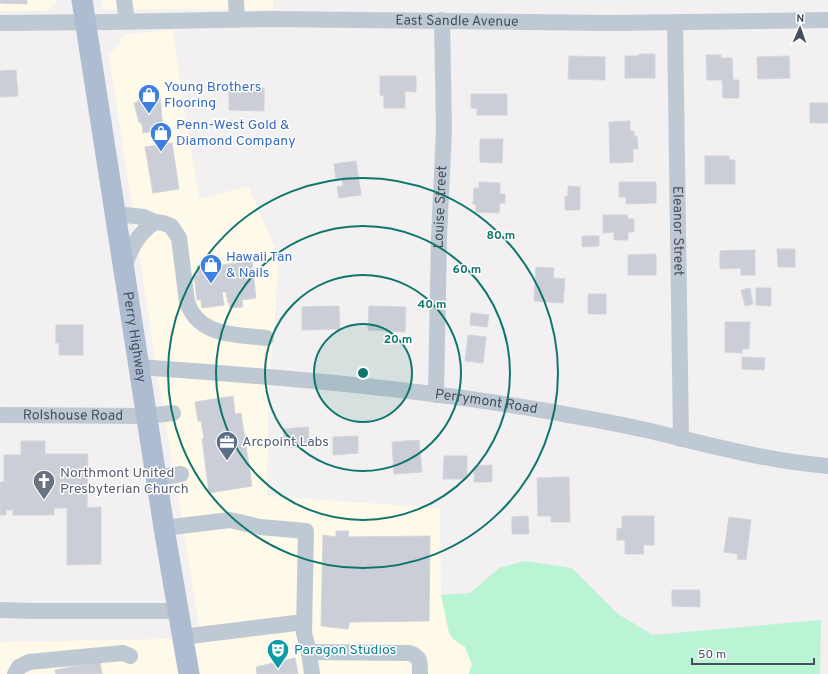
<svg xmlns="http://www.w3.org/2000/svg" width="828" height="674" font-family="Overpass,sans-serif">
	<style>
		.commercial { fill: #fef9e8 }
		.green { fill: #bbf3d5 }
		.building { fill: #cbced6; stroke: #d3d5dc }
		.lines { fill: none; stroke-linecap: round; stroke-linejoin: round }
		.minor { stroke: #bfc9d3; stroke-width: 16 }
		.major { stroke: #adbcd1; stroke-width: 21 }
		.ring { fill: none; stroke: #0f766e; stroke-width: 2 }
		.labels { text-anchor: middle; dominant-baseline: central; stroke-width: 3; stroke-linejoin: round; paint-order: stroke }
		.street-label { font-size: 14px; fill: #46515f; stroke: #fff }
		.shop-label { font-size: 14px; fill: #366cbe; stroke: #fff; text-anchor: start }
		.service-label { font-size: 14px; fill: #4e5e75; stroke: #fff; text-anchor: start }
		.worship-label { font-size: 14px; fill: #5b616d; stroke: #fff; text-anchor: start }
		.culture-label { font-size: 14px; fill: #0d838f; stroke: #fff; text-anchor: start }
		.centre { fill: #0f766e; stroke: #fff; stroke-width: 2 }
		.ring-label { font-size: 12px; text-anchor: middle; font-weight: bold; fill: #0f766e; stroke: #fff; stroke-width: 3; stroke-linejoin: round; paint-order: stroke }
	</style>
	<rect width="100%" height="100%" fill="#f2f0f0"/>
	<path class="commercial" d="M0 0H57L48 11H0Z
		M101 0H273V10L103 9Z
		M173 30 184 110 200 199 248 186 278 255 276 307 269 377 267 496 440 508 441 595 453 639 465 647 472 664 469 674H0V642L166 639 201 638 152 339 109 56 125 34Z"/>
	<path class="green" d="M524 561 572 568 618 614 653 635 821 620 820 674H469L472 664 465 647 453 639 449 633 441 595 470 593 499 568Z"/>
	<path class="building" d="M0 0H27V4L0 3Z
		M639 54H655V78H625V56H639Z
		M706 55H721V58H732L733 80H739V98H723L722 80H707Z
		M569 56 605 57V80L568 79Z
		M789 56 790 78 758 79 757 57Z
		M16 70 18 96 0 97V71Z
		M380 76H416V92L405 91V108H384V96L380 95Z
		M229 87 264 88V111L229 110Z
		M471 94H507V115H477V109L471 108Z
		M160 97 163 130 143 133 142 124 139 122 134 103 138 102V100Z
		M810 103H828V123H810Z
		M630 121V131H634V136H637L638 149H633V162L610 163 609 122Z
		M480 139H503L502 163 480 162Z
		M172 143 179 189 153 193 145 147Z
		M705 156H729V160H735V184H705Z
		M356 161 361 195 339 198 337 187 343 186 342 179 336 180 334 164Z
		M479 182 500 183V194H505V203H500L499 213 476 212V205L473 204 474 188H479Z
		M619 182H656V203L626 204V197H619Z
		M568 186 580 187V210H565V196H568Z
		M603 215H627L628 219H634V232H628V240H614V232L603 233Z
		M582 236H599V246L582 247Z
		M777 249H795V267H778Z
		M755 250V275H741V268L720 269V251Z
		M656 254V275H628V255Z
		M252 261 256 298 242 300 243 307 230 308 229 302 228 303 226 292H222L224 305 202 308 201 300H197L194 275H198L197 266 221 263V265Z
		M536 267 554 268 553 278 565 279 563 303 534 301Z
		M750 288 753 304 745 306 741 290Z
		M756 288H771V306L756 305Z
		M588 294H606V314H588Z
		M339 306 340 329 302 330V307Z
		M369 306 406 307 405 332 368 330Z
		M471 313 489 315 487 327 470 325Z
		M725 322H750L749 349H742V353L725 352Z
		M56 325H83V355H59V343H56Z
		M468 335 486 337 483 363 465 361Z
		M742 357 765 358 764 370 742 369Z
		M233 396 235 414 241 413 252 486 209 493 202 439 204 438 201 421H198L195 402Z
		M308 427 310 446 285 448 283 429Z
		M358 436V453L333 455V437Z
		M419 440 422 472 394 474 392 442Z
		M21 441H45V454H88L87 508 101 507V564L67 565V508H54V515H13V510H6V515H0V482H4V455H21Z
		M444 456H467V479H443Z
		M492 465V482H474V466Z
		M569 477 570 522H551V516H538L537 478Z
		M528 516 529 534H512V517Z
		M622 516H654V545H643L644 554H625V540H617V528L622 529Z
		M729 517 751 520 746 560 737 559 738 554 724 552Z
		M336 531H349L348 537 430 536 429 621 350 622 348 629 321 626 323 535 336 537Z
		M672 590H700V607L672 606Z
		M295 658 298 674H257L256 667Z
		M100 662 102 674H56L55 670Z"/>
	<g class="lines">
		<g class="minor">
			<path d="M124 0 127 21"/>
			<path d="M236 0 237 20"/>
			<path id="s1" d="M0 23 110 22 272 19 609 23 828 20"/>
			<path id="s2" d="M675 23 681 439"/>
			<path d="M116 214 143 217 155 222 163 223 171 226 179 238 187 302C199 337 235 334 266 338"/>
			<path d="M124 268C130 249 138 233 155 222"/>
			<path id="s3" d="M139 367C278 377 417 388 553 412 584 418 616 423 646 430 706 444 766 461 828 466"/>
			<path id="s4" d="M436 395 439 237 444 130 442 20"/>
			<path id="s5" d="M0 415 147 416 173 413"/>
			<path d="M157 478 181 474"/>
			<path d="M164 528 230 520 260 527 306 531 304 633 309 652 312 674"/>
			<path d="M0 610 33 611H178"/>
			<path d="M182 637 304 622"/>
			<path d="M309 652 409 653C421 656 420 663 420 674"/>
			<path d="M15 674 19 667 29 662 123 653 130 656"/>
		</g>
		<path class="major" id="s6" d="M82 0 164 528 189 674"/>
	</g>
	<circle cx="363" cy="373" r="49" fill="#0f766e" fill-opacity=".12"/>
	<g class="ring">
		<circle cx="363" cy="373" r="49"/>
		<circle cx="363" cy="373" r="98"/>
		<circle cx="363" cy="373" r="147"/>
		<circle cx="363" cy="373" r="195"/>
	</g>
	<defs>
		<g id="shop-pin" transform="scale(1.15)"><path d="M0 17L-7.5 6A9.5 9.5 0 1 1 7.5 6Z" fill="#3f7fe0" stroke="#fff"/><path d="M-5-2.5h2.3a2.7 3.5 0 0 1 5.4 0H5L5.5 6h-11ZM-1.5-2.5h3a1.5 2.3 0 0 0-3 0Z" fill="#fff"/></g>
		<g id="office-pin" transform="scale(1.15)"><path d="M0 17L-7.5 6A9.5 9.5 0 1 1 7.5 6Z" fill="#5c6f8a" stroke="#fff"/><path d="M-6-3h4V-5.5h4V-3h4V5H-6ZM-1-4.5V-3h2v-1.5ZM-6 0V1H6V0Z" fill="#fff"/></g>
		<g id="church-pin" transform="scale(1.15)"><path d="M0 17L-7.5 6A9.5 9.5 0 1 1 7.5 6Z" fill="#6b7280" stroke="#fff"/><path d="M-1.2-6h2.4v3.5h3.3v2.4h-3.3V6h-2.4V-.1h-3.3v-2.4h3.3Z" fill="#fff"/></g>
		<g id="theatre-pin" transform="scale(1.15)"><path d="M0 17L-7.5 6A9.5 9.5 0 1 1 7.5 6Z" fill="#0f9aa8" stroke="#fff"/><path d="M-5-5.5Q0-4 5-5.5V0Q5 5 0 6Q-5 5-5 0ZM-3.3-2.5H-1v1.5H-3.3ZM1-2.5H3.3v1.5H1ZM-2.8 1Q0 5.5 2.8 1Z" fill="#fff"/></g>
	</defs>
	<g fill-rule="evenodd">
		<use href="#shop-pin" x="149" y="95"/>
		<use href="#shop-pin" x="161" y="133"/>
		<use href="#shop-pin" x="211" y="265"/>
		<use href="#office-pin" x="227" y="442"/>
		<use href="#church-pin" x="44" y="481"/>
		<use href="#theatre-pin" x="278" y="650"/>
	</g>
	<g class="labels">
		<g class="street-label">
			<text stroke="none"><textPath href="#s1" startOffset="457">East Sandle Avenue</textPath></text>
			<text stroke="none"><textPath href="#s4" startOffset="188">Louise Street</textPath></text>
			<text stroke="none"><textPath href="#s2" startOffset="208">Eleanor Street</textPath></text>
			<text stroke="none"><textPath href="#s6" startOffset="341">Perry Highway</textPath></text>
			<text stroke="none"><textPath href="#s3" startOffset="349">Perrymont Road</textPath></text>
			<text stroke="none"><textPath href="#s5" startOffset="73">Rolshouse Road</textPath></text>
		</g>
		<g class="shop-label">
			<text x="164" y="87">Young Brothers<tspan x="164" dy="16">Flooring</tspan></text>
			<text x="176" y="125">Penn-West Gold &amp;<tspan x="176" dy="16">Diamond Company</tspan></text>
			<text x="226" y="257">Hawaii Tan<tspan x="226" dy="16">&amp; Nails</tspan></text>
		</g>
		<g class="service-label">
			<text x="242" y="442">Arcpoint Labs</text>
		</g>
		<g class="worship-label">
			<text x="60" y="473">Northmont United<tspan x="60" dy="16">Presbyterian Church</tspan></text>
		</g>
		<g class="culture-label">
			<text x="294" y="650">Paragon Studios</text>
		</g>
	</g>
	<circle cx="363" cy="373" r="6" class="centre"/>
	<g class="ring-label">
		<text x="501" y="239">80 m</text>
		<text x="467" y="273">60 m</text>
		<text x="432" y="308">40 m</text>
		<text x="398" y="343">20 m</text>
	</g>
	<g transform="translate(800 28) rotate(2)" stroke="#ffffff" stroke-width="3" paint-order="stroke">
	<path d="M0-3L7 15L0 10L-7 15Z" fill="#46515f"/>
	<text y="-6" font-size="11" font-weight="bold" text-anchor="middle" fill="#46515f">N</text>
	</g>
	<path d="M692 658v6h122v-6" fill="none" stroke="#46515f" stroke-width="2"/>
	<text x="698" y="658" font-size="12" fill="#46515f" stroke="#ffffff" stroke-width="3" paint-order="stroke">50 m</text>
</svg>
